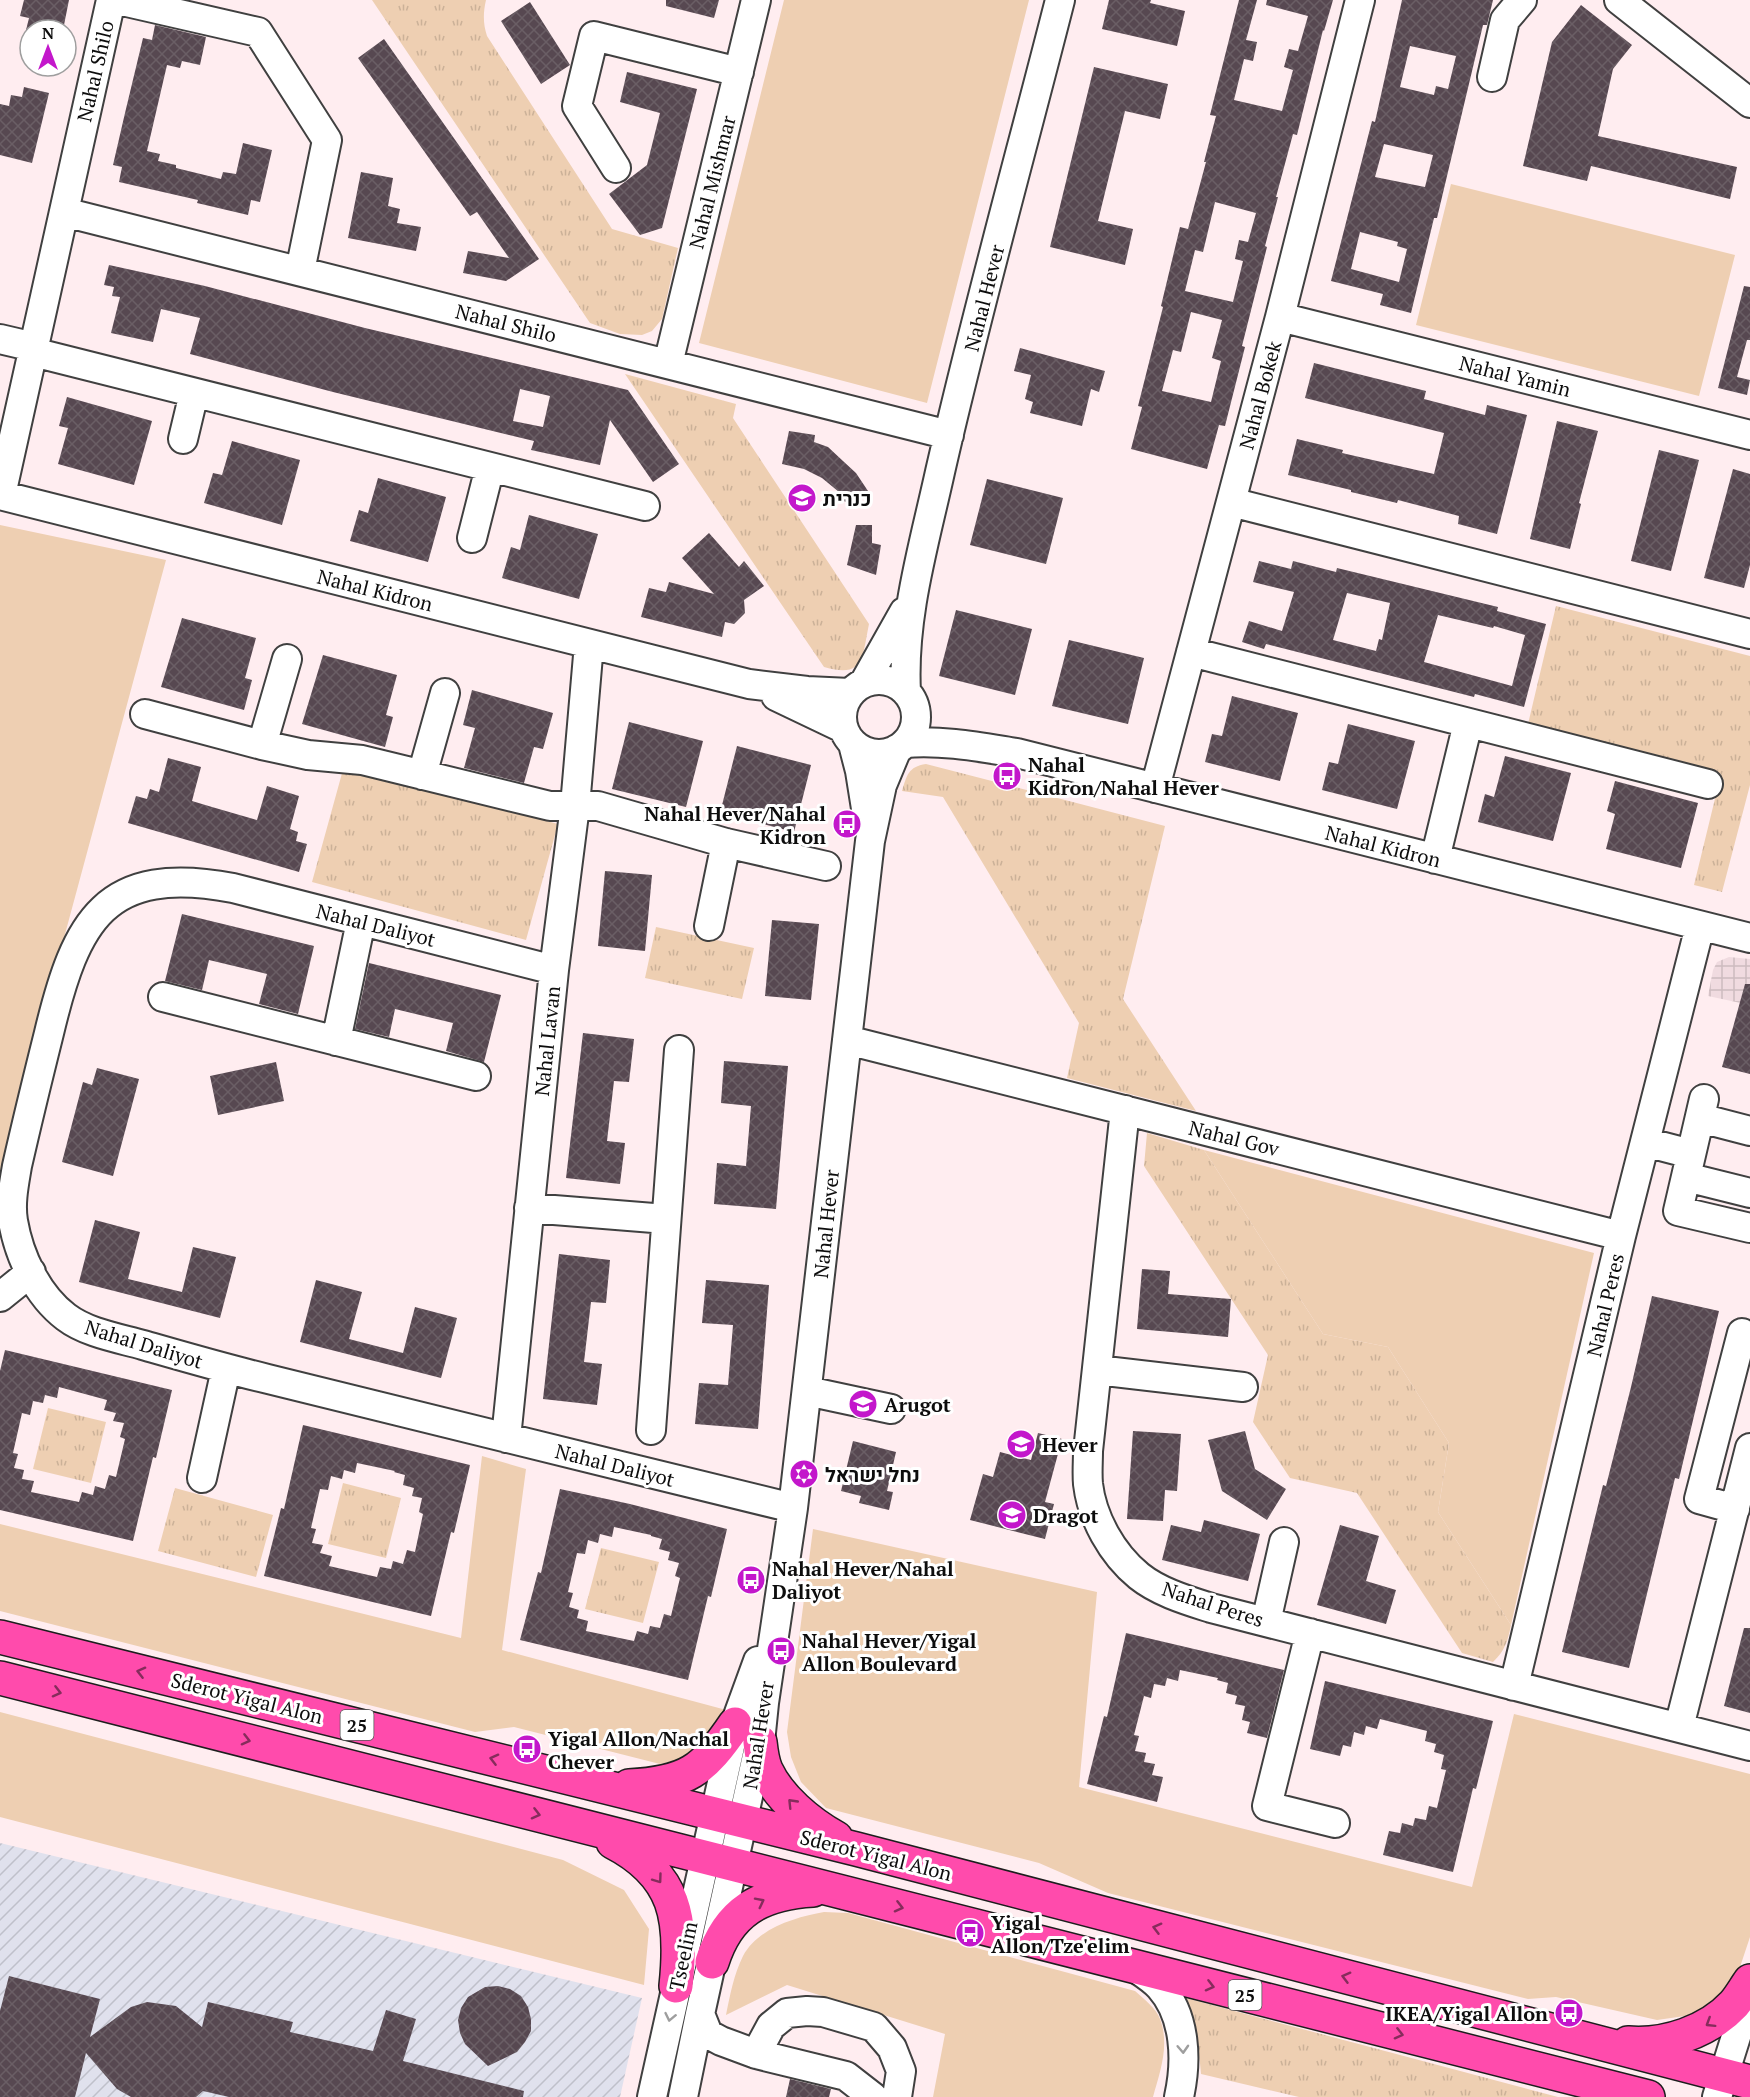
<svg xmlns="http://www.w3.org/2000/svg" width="1750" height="2097" font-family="'PT Serif',Heebo,serif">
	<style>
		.industrial { fill: url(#industrial-furrows) }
		.grass { fill: #eecfb2 }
		.park { fill: url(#park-tufts) }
		.plaza { fill: url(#plaza-grid) }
		.building { fill: url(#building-cross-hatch); fill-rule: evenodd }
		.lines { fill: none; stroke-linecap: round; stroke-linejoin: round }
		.minor-casing { stroke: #404040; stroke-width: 32 }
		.highway-casing { stroke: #1e1e1e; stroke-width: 36 }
		.minor { stroke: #fff; stroke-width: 28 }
		.highway { stroke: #ff4bac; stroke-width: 33 }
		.oneway { stroke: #862c5c }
		.oneway2 { stroke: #9e9e9e }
		.labels { text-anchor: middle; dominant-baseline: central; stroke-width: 6; stroke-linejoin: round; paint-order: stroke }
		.shield { fill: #fff; stroke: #565656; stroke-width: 1.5 }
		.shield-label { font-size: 18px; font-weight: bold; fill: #0d0d0d }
		.street-label { font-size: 20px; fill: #0d0d0d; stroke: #fff }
		.poi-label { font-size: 20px; font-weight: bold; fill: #0d0d0d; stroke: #fff; text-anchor: start }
	</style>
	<defs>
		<pattern id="industrial-furrows" width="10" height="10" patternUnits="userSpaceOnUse" patternTransform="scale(1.5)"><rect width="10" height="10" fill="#e0e1ed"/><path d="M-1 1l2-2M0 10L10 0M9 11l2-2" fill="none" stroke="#bfc0ca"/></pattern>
		<pattern id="park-tufts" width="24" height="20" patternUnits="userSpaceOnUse" patternTransform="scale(1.5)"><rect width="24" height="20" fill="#eecfb2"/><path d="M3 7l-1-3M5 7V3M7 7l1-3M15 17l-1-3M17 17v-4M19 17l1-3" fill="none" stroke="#cbb198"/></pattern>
		<pattern id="plaza-grid" width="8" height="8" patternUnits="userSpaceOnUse" patternTransform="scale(1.5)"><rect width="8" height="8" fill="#f0dbe0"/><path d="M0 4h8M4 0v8" fill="none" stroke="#cdbbbf"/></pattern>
		<pattern id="building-cross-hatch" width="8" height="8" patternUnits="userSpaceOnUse" patternTransform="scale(1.5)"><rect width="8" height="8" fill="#574851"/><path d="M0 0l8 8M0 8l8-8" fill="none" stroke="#6a5e65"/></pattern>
	</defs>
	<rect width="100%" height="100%" fill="#ffedf0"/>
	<path class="industrial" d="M0 1843 642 1998 620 2097H0Z"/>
	<path class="grass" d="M784 0H1029L927 403 699 343Z
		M1451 184 1735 255 1699 396 1416 325Z
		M0 525 166 560 0 1175Z
		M1204 1150 1594 1253 1511 1625 1438 1512 1449 1443 1388 1347 1323 1334Z
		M482 1456 526 1469 502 1650 730 1711 694 1756 660 1764 514 1727 475 1732 0 1611V1524L461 1638Z
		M813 1529 1097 1592 1079 1787 1472 1887 1514 1714 1750 1774V1937L1739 1970 1717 1997 1692 2015 1657 2020 1556 1997 1528 1999 1108 1893 1039 1863 826 1808 801 1782 791 1757 787 1732Z
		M0 1712 563 1860 624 1890 649 1929 644 1985 0 1817Z
		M824 1912 848 1913 1135 1991C1144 1999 1156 2008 1160 2019 1170 2045 1160 2072 1153 2097H933L945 2034 787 1985 726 2015C730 1995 734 1974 743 1956 758 1928 796 1917 824 1912Z"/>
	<path class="park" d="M372 0H486C483 13 483 24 487 36L612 229 678 248 662 319 652 331 642 335 620 334 590 323Z
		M625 374 736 404 733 418 869 624C862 657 865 679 824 667Z
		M1556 606 1750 656V785L1722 892 1694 885 1721 774 1528 724Z
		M926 764 1165 826 1123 999 1196 1111 1067 1078 1079 1023 943 797 902 791C907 775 908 767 926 764Z
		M344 766 558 824 526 940 312 882Z
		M656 927 754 948 742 999 645 978Z
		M1147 1133 1204 1150 1323 1334 1388 1347 1449 1443 1438 1512 1511 1625C1508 1640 1505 1651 1493 1662L1462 1653 1357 1493 1290 1478 1253 1422 1268 1355 1144 1166Z
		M48 1408 106 1422 91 1483 33 1469Z
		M343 1483 401 1498 386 1558 328 1544Z
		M175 1488 273 1515 256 1577 158 1551Z
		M601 1548 659 1562 643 1623 585 1609Z
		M1182 1997 1558 2097H1299L1201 2074C1199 2045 1193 2025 1182 1997Z"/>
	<path class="plaza" d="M1729 957 1750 959V1005L1708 996 1713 970 1717 962Z"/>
	<path class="building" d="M24 0H69L63 30H26L29 18 20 16Z
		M666 0H719L714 18 666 6Z
		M1109 0H1151L1150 3 1185 11 1177 46 1102 29Z
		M1239 0H1257L1246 40 1257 42 1253 61 1244 59 1234 100 1282 111 1293 70 1284 67 1289 49 1298 51 1308 16 1266 5 1267 0H1333L1324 31 1323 30 1297 135 1293 134 1276 197H1278L1265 246 1267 247 1242 346 1245 347 1225 426 1219 425 1207 469 1131 449 1142 407 1138 406 1163 307 1161 306 1180 227 1188 229 1206 162H1204L1216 116 1210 115ZM1215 202 1256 213 1248 242 1239 240 1235 259 1243 261 1233 302 1185 291 1195 250 1203 252ZM1191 312 1222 320 1212 358 1221 361 1211 402 1162 391 1173 350 1181 352Z
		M1402 0H1493L1487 25H1483L1437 218H1434L1411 313 1380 305 1383 294 1331 281 1372 121 1375 122ZM1410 46 1456 56 1448 89 1436 86 1434 95 1400 87ZM1384 144 1433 155 1425 187 1375 177ZM1360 232 1398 242 1397 246 1407 249 1399 282 1351 269Z
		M530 2 570 65 541 84 501 21Z
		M1581 5 1632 45 1613 69 1598 136 1737 167 1730 199 1591 166 1587 181 1523 166 1552 42Z
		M155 25 206 37 200 65 182 61 180 68 167 65 147 151 160 154 158 161 176 165V168L221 179 223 172 236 174 243 143 272 150 260 202 251 200 248 215 197 203 198 200 119 182 122 167 113 165 125 113 143 38 152 40Z
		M384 39 539 259 506 281 463 273 468 251 509 258 477 212 470 216 358 58Z
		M1094 67 1168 84 1160 119 1125 111 1115 152 1098 221 1133 229 1125 265 1050 247Z
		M627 72 697 89 662 228 640 235 609 194 647 165 660 113 620 102Z
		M24 87 49 93 32 163 0 155V104L9 106 11 95 22 97Z
		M361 172 393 178 388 206 400 209 397 223 421 227 416 251 348 238Z
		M109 265 205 286 365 328 628 390 679 464 653 482 610 420 600 465 531 450 534 441 333 392 190 354 200 318 161 309 153 342 111 333 120 297 112 296 114 287 104 285ZM520 389 550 396 543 427 513 421Z
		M1744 286 1750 287V340H1747L1737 377 1750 380 1747 395 1718 388Z
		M1020 348 1105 371 1099 392 1091 389 1082 426 1030 413 1033 402 1025 399 1031 375 1014 371Z
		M1314 363 1426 391 1424 399 1485 415 1487 405 1527 415 1497 534 1458 524 1459 516 1398 500 1397 503 1351 492V490L1288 475 1297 439 1343 450 1342 453 1434 474 1444 433 1305 398Z
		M67 397 152 421 134 485 58 464 68 428 59 426Z
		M1557 421 1598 431 1579 503 1581 504 1570 549 1530 539Z
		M789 431 815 435 814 442 828 447 843 461 856 473 868 491 845 502 839 492 822 478 804 469 782 464Z
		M232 441 300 460 282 525 204 503 213 473 222 475Z
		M1659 450 1699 460 1671 571 1631 561Z
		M1733 469 1750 474V565L1744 588 1704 578Z
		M378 478 446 497 428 562 350 541 359 510 368 513Z
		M987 479 1063 498 1046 564 970 545Z
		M529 515 598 534 579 599 502 578 511 547 520 550Z
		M856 525H872V543L881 545 876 575 847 565Z
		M709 533 739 567 744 561 764 586 744 600 745 613 734 624 725 622 722 637 641 617 649 588 666 592 669 582 714 594 682 558Z
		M1259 561 1291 569 1293 561 1336 572 1337 568 1498 607 1497 611 1546 624 1524 707 1475 694 1474 697 1266 644 1264 649 1242 642 1249 621 1282 631 1294 592 1253 582ZM1347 593 1390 603 1382 640 1379 639 1376 651 1333 640ZM1438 615 1493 628 1494 626 1525 635 1512 686 1424 662Z
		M956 610 1032 629 1015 695 939 676Z
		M182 618 256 638 245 678 252 680 244 710 161 687Z
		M1069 640 1144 658 1128 724 1052 706Z
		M323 655 397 675 386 715 393 717 385 747 302 724Z
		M472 690 553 713 543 749 534 747 524 783 464 768 475 728 463 725Z
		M1232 696 1298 713 1280 781 1205 762 1212 734 1222 736Z
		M629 722 703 741 686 807 612 789Z
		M1348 724 1415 741 1397 809 1322 790 1329 762 1338 764Z
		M737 746 811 765 794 832 720 813Z
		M1505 756 1571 773 1553 841 1478 822 1485 794 1494 797Z
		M168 758 201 767 192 801 212 807 257 820 267 786 299 796 290 829 298 832 296 841 307 844 299 872 128 823 136 796 147 799 150 789 159 792Z
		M1615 781 1698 803 1681 868 1606 849 1615 814 1607 811Z
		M605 871 652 875 645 951 598 946Z
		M182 914 314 946 298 1014 259 1004 267 974 209 960 202 990 165 981Z
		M772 920 819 924 811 1000 765 996Z
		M369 963 501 995 484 1062 446 1051 453 1023 395 1009 389 1037 355 1029Z
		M1745 984H1750V1074L1722 1067Z
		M583 1033 634 1039 629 1082 614 1081 607 1141 625 1143 620 1184 566 1178Z
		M724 1061 788 1066 776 1209 714 1204 717 1163 746 1166 751 1106 721 1103Z
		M276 1062 284 1101 218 1115 210 1076Z
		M97 1068 139 1079 113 1176 62 1162 83 1082 92 1085Z
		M95 1220 140 1232 128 1279 182 1292 193 1247 236 1257 220 1318 79 1282Z
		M559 1254 610 1260 606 1303 591 1302 584 1362 602 1364 597 1405 543 1399Z
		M1142 1269 1170 1271 1168 1294 1231 1299 1228 1337 1137 1329Z
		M316 1280 362 1292 349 1339 403 1353 415 1307 457 1318 441 1378 300 1342Z
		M706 1280 769 1285 758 1429 695 1424 699 1383 728 1385 733 1325 702 1323Z
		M1652 1296 1719 1311 1679 1479 1675 1478 1629 1668 1562 1652 1603 1485 1606 1486 1631 1387Z
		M5 1350 172 1390 156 1458 153 1457 133 1541 0 1510V1371ZM59 1387 107 1400 104 1410 116 1413 113 1421 124 1423 120 1437 125 1439 116 1477 109 1475 105 1489 95 1486 93 1495 82 1492 79 1502 31 1492 34 1481 22 1479 24 1470 14 1468 18 1454 13 1453 22 1413 30 1415 33 1401 43 1403 45 1395 57 1398Z
		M303 1425 470 1465 454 1533 451 1532 431 1616 264 1576 281 1508 284 1509ZM357 1463 395 1471 394 1472 405 1475 403 1485 414 1488 412 1496 422 1498 419 1512 423 1514 415 1552 407 1550 403 1564 393 1561 391 1569 380 1567 377 1577 329 1566 332 1556 320 1553 323 1545 312 1543 316 1529 311 1528 320 1489 328 1490 331 1476 342 1479 344 1470 355 1473Z
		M1133 1431 1181 1434 1177 1491 1165 1490 1163 1521 1127 1519Z
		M1245 1431 1255 1469 1286 1489 1267 1520 1222 1491 1208 1440Z
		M1038 1433 1062 1439 1045 1502 1054 1504 1045 1539 970 1520 983 1474 993 1477 1000 1452 1031 1460Z
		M853 1441 896 1452 887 1491 893 1492 889 1510 859 1503 861 1496 841 1491Z
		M560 1489 630 1504 727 1529 711 1597 708 1596 688 1680 520 1640 538 1572 541 1573ZM614 1527 651 1535V1536L662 1539 659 1549 670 1552 668 1560 679 1563 675 1576 680 1578 671 1616 664 1614 660 1628 650 1626 648 1634 637 1631 634 1641 586 1631 588 1621 577 1618 579 1610 569 1607 573 1593 568 1592 577 1553 585 1554 588 1540 598 1543 600 1534 612 1537Z
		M1204 1520 1260 1534 1248 1581 1162 1560 1171 1525 1201 1532Z
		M1340 1525 1379 1536 1366 1581 1396 1590 1386 1624 1317 1605Z
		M1744 1628H1750V1713L1724 1706Z
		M1126 1633 1284 1670 1267 1738 1247 1733 1250 1722 1242 1720 1245 1706 1235 1704 1237 1696 1226 1693 1228 1683 1217 1680 1218 1678 1180 1670 1178 1681 1167 1678 1165 1686 1154 1684 1151 1698 1144 1696 1134 1735 1139 1736 1135 1751 1146 1753 1144 1762 1155 1764 1152 1775 1163 1777 1157 1802 1087 1784 1104 1716 1107 1717Z
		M1325 1681 1493 1721 1476 1789 1473 1788 1453 1872 1383 1855 1389 1831 1400 1833 1402 1823 1413 1826 1415 1818 1426 1820 1429 1806 1437 1808 1446 1770 1441 1769 1444 1755 1434 1752 1436 1744 1425 1741 1427 1731 1380 1719 1377 1729 1366 1726 1364 1735 1354 1732 1351 1747 1343 1745 1340 1756 1310 1749Z
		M9 1976 100 1999 90 2037 131 2007 147 2002 176 2006 202 2027 208 2002 293 2022 290 2032 373 2051 386 2010 416 2019 403 2061 524 2091 523 2097H229L203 2091 196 2097H131L117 2089 86 2053 75 2097H0V2011Z
		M498 1986 510 1989 521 1996 528 2007 531 2019V2031L525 2042 517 2052 488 2066 465 2044 460 2033 458 2020 461 2008 468 1997 485 1987Z
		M790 2079 831 2089 829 2097H786Z"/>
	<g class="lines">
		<g class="minor-casing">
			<path id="minor" d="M118 0 258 32 327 140 300 271
				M1619 0 1750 103
				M1492 77 1505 20 1522 0
				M616 168 577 106 594 36 739 72
				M64 212 949 435
				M1280 317 1750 435
				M0 339 34 347
				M33 352 645 506
				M668 364 756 0
				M183 439 194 393
				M0 495 749 684 807 691 850 693
				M1 495 111 0
				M1231 502 1750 634
				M472 538 490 467
				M1191 652 1708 784
				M842 717a37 37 0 1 1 74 0a37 37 0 1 1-74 0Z
				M864 683 904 612
				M906 692C902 617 924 545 940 472 976 314 1020 157 1060 0
				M776 696 843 728
				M145 714 262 745 308 755 362 760 550 806H598L726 843 826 866
				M905 743C944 740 979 747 1017 753L1750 938
				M853 744 860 771 868 821
				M262 745 287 659
				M422 775 445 693
				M1155 788 1280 317 1360 0
				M1435 859 1468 723
				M709 926 726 843
				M554 970 233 888C105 864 76 920 49 1033 38 1077 27 1122 17 1166 14 1184 10 1203 13 1221 19 1256 37 1295 66 1317 87 1333 118 1338 143 1345 185 1357 226 1369 268 1379 443 1423 618 1465 793 1508
				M163 997 476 1076
				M847 1040 1621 1236
				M336 1041 361 921
				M1704 1099 1678 1211 1750 1228
				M1125 1110 1088 1451C1088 1462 1087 1473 1088 1484 1092 1518 1112 1554 1139 1576 1159 1592 1186 1600 1211 1608L1750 1746
				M1700 1118 1750 1131
				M1645 1142 1691 1154
				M1686 1177 1750 1193
				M529 1208 666 1219
				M0 1297 31 1272
				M1097 1370 1243 1387
				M807 1391 891 1409
				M651 1430 679 1050
				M506 1438 554 970 575 806 589 644
				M202 1478 226 1369
				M1735 1509 1699 1499 1742 1333
				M1266 1622 1284 1542
				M1310 1633 1267 1806 1335 1823
				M1514 1686 1621 1236 1700 926
				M1679 1727 1750 1448
				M1134 1967C1143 1973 1153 1979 1160 1987 1186 2016 1187 2061 1179 2097
				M700 2014 708 2034 721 2041 756 2054 771 2026 787 2013 807 2011 823 2012 874 2027 892 2048 901 2071 897 2097
				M756 2054 846 2076 873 2097
				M652 2097 735 1724 758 1661
				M683 2097 700 2014 760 1742 764 1703 793 1508 870 841 882 785 897 749
				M1717 2097 1750 1992"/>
		</g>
		<g class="highway-casing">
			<path id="highway" d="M0 1637 856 1849 1750 2082
				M0 1678 1648 2097
				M760 1742C761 1751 762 1761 766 1770 779 1798 809 1823 836 1838
				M629 1786C687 1783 703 1771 735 1724
				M613 1842C677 1875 683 1920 676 1986
				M712 1962C728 1911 761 1893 813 1890
				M1628 2043C1665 2046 1708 2032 1734 2004 1740 1997 1745 1988 1750 1981"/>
		</g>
		<use href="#minor" class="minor"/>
		<use href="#highway" class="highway"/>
	</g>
	<defs><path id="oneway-chevron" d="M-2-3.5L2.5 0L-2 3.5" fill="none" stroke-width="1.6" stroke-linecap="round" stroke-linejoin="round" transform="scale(1.5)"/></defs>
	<g class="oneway">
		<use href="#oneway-chevron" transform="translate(141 1672) rotate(-166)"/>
		<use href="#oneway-chevron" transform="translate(57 1692) rotate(14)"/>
		<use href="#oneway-chevron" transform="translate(246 1740) rotate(14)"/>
		<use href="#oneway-chevron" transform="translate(494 1759) rotate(-166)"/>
		<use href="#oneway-chevron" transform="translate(792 1803) rotate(-134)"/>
		<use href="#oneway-chevron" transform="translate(536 1814) rotate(14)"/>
		<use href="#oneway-chevron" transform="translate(658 1879) rotate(54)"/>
		<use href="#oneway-chevron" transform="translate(760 1902) rotate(-27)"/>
		<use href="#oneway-chevron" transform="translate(899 1907) rotate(14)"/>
		<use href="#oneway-chevron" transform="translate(1157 1928) rotate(-165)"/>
		<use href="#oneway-chevron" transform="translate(1346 1977) rotate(-165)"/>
		<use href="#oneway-chevron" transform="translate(1210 1986) rotate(14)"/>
		<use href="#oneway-chevron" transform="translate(1710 2023) rotate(148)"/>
		<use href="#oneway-chevron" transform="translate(1399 2034) rotate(14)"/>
	</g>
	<g class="oneway2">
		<use href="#oneway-chevron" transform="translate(670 2017) rotate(102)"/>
		<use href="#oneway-chevron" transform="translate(1183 2049) rotate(87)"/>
	</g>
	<defs>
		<g id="school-disc" transform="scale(1.5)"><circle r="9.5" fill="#c317cb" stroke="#fff"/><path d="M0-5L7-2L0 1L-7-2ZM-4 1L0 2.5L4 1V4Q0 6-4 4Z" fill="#fff"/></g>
		<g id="bus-disc" transform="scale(1.5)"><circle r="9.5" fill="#c317cb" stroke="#fff"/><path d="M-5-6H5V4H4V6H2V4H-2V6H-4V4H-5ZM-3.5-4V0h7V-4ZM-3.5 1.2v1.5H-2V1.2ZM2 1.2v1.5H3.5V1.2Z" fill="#fff"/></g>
		<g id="synagogue-disc" transform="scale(1.5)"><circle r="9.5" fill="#c317cb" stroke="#fff"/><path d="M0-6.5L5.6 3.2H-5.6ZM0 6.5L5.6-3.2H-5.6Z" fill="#fff"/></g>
	</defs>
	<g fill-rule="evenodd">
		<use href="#school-disc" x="802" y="498"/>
		<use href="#bus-disc" x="1007" y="776"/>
		<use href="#bus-disc" x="847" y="824"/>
		<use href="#school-disc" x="863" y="1404"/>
		<use href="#school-disc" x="1021" y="1444"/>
		<use href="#synagogue-disc" x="804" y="1474"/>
		<use href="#school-disc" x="1012" y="1515"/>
		<use href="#bus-disc" x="751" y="1580"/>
		<use href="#bus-disc" x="781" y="1651"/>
		<use href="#bus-disc" x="527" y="1749"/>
		<use href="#bus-disc" x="970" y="1933"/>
		<use href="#bus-disc" x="1569" y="2013"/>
	</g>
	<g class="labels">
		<g class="shield">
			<rect x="340.5" y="1710" width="33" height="30" rx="4.5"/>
			<rect x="1228.5" y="1980" width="33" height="30" rx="4.5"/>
		</g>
		<g class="shield-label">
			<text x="357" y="1725">25</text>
			<text x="1245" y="1995">25</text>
		</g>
		<g class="street-label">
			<text transform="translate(95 71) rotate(-77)">Nahal Shilo</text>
			<text transform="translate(712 182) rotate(-76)">Nahal Mishmar</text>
			<text transform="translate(984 298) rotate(-76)">Nahal Hever</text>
			<text transform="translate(506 323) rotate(14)">Nahal Shilo</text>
			<text transform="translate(1515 376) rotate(14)">Nahal Yamin</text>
			<text transform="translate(1260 395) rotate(-75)">Nahal Bokek</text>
			<text transform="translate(375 590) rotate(14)">Nahal Kidron</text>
			<text transform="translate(1383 846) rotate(14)">Nahal Kidron</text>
			<text transform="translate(376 925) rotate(14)">Nahal Daliyot</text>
			<text transform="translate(547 1041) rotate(-84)">Nahal Lavan</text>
			<text transform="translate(1234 1138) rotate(14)">Nahal Gov</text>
			<text transform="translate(826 1224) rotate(-84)">Nahal Hever</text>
			<text transform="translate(1605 1305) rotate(-77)">Nahal Peres</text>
			<text transform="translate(144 1344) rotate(17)">Nahal Daliyot</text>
			<text transform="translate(615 1465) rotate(14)">Nahal Daliyot</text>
			<text transform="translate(1213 1604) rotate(18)">Nahal Peres</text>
			<text transform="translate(247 1698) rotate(14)">Sderot Yigal Alon</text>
			<text transform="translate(758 1735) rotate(-81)">Nahal Hever</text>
			<text transform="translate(876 1855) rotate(14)">Sderot Yigal Alon</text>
			<text transform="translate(683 1956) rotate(-78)">Tseelim</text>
		</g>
		<g class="poi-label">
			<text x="823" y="498">כנרית</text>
			<text x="1028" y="764">Nahal<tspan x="1028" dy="23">Kidron/Nahal Hever</tspan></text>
			<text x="826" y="813" text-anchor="end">Nahal Hever/Nahal<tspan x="826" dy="23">Kidron</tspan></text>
			<text x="884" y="1404">Arugot</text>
			<text x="1042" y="1444">Hever</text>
			<text x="825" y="1474">נחל ישראל</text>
			<text x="1033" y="1515">Dragot</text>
			<text x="772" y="1568">Nahal Hever/Nahal<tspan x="772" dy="23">Daliyot</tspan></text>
			<text x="802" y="1640">Nahal Hever/Yigal<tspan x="802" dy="23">Allon Boulevard</tspan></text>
			<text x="548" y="1738">Yigal Allon/Nachal<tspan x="548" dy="23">Chever</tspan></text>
			<text x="991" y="1922">Yigal<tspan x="991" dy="23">Allon/Tze'elim</tspan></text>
			<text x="1548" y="2013" text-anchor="end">IKEA/Yigal Allon</text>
		</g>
	</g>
	<g transform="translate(48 48)"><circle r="28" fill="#ffffff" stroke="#9e9e9e" stroke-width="1.5"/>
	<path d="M0-4.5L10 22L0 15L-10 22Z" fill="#c317cb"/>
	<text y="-9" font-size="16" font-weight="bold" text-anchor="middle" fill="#0d0d0d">N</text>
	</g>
</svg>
